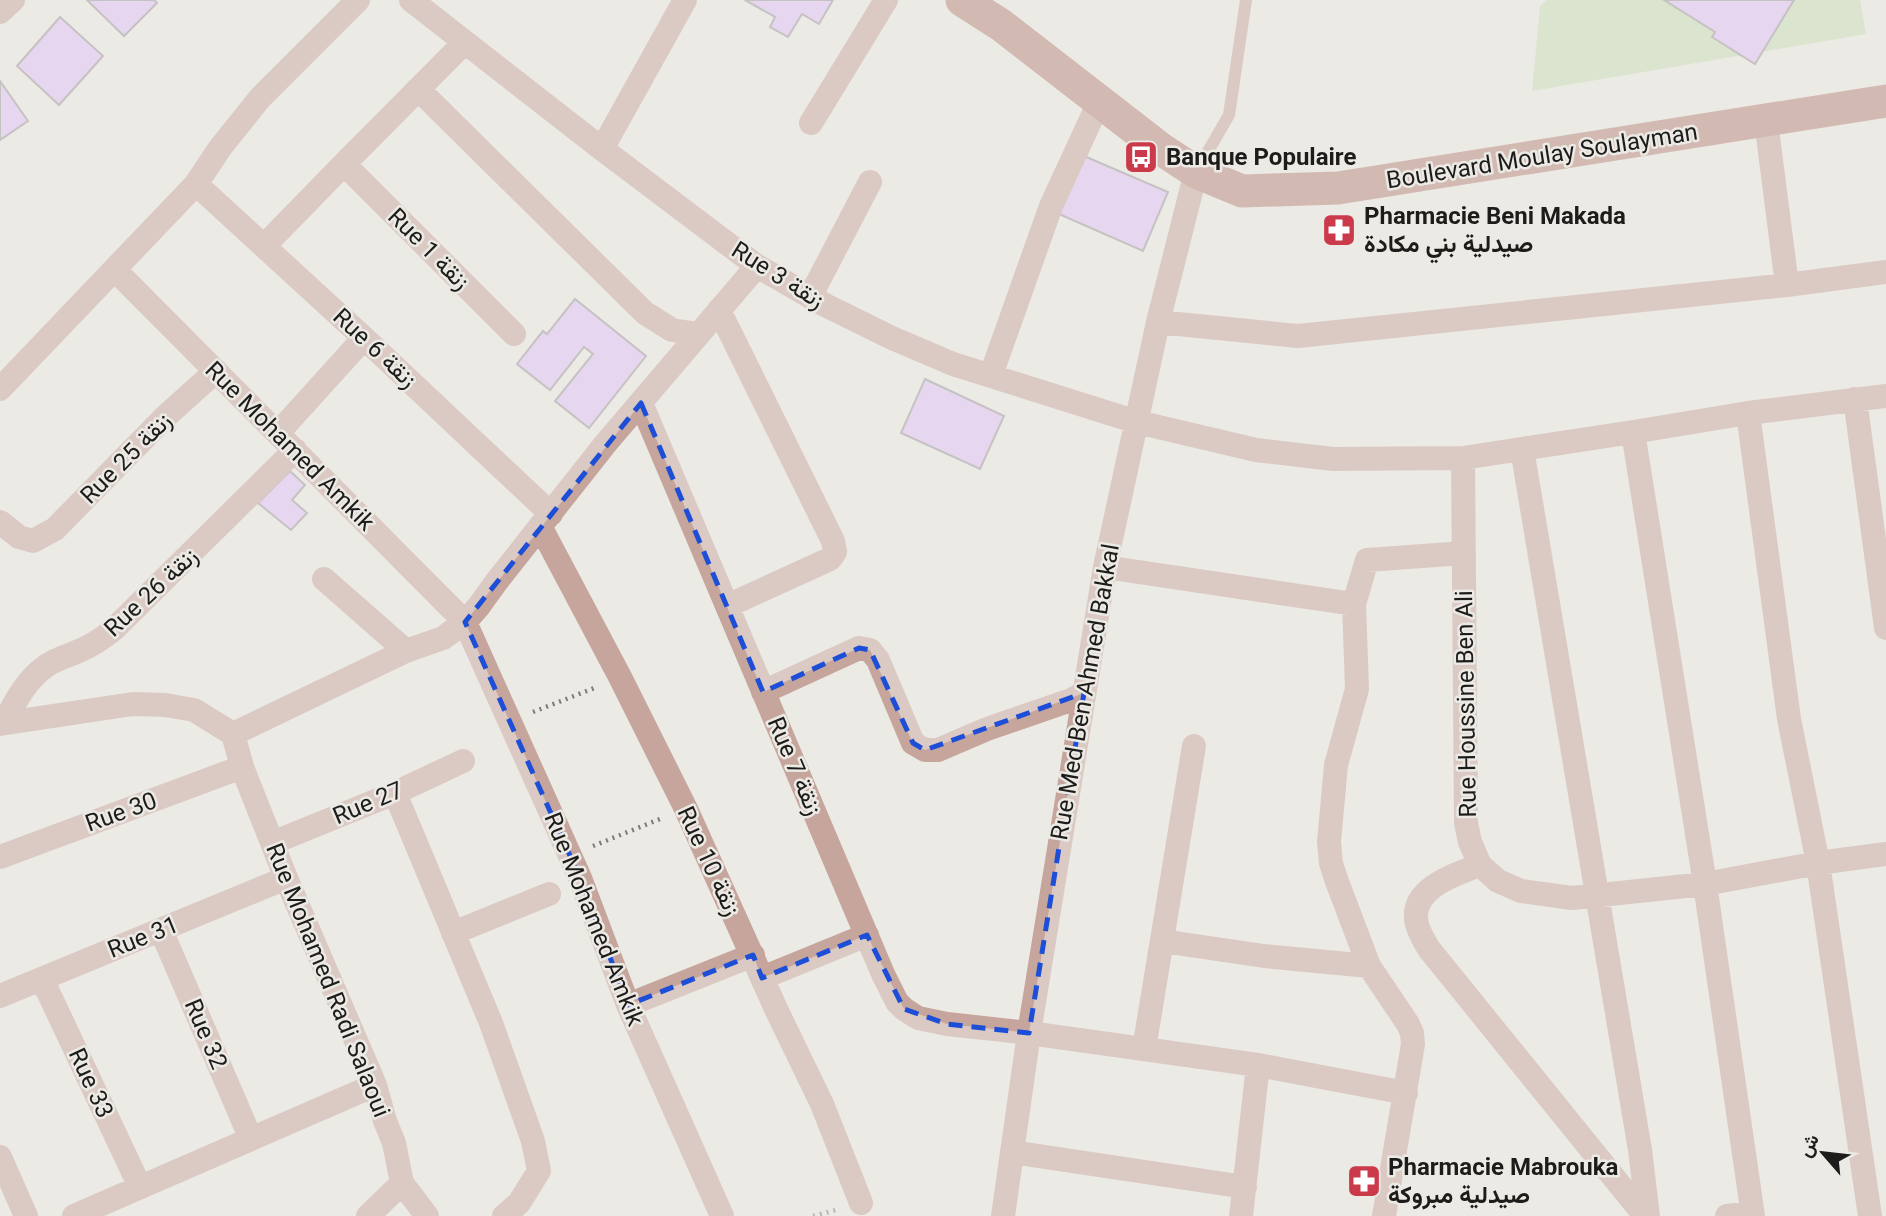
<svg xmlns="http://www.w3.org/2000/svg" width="1886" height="1216" font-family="Roboto,Vazirmatn,sans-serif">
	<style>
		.green { fill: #c4deb3 }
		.building { fill: #e0befb; stroke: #969398; stroke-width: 2 }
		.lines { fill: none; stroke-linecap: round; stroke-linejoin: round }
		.path { stroke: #7d7b78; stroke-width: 4.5; stroke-dasharray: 2 5; stroke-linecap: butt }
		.lane { stroke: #c6a59c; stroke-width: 12 }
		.street { stroke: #c6a59c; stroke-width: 24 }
		.secondary { stroke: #b28276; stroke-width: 33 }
		.marked { fill: none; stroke: #1d4ed8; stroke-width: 5; stroke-dasharray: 14 9; stroke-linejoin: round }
		.labels { text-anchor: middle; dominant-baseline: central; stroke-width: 5; stroke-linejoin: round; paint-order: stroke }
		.street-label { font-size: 24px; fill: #1d1c1a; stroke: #eceae5 }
		.poi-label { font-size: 24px; font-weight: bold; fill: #1d1c1a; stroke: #eceae5; text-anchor: start }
	</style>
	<rect width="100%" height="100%" fill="#eceae5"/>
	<path class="green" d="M1547 0H1860L1866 34 1532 91 1540 6Z"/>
	<path class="building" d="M87 0H154L157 3 124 36Z
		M745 0H833L819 24 802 14 788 37 770 27 775 17Z
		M1664 0H1794L1755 64 1712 37 1715 32Z
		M60 17 103 56 59 105 17 66Z
		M0 81 28 121 0 140Z
		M1077 153 1168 192 1143 251 1052 211Z
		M575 299 646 356 589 428 555 401 593 354 584 347 550 390 517 364 543 331 547 334Z
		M925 379 1004 416 980 469 901 433Z
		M290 471 305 485 292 500 307 513 291 530 258 503Z"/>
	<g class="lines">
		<path class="path" d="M533 712 597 687
			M593 846 660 819
			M813 1216 836 1210"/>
		<path class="lane" d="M1196 172 1229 115 1246 0"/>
		<path class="street" d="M411 0 602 149 757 266 825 305 892 338 953 364 1137 422 1256 450 1333 459 1463 458 1633 432 1748 413 1886 396
			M0 12 13 0
			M418 89 645 313 672 330 698 334
			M1766 121 1787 285
			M811 123 886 0
			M602 149 685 0
			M344 164 514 334
			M196 184 364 338 551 514
			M264 246 344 164 465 42
			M115 270 465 622 580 878 628 1005 722 1216
			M810 297 870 182
			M719 310 833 541 835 552 830 559 727 606
			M1158 322 1298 336 1787 285 1886 272
			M991 375 1051 206 1099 102
			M0 389 196 184 220 148 260 98 358 0
			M1855 399 1886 628
			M641 403 883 974 897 1002 904 1009 918 1018 947 1024 1029 1033 1258 1065 1406 1093
			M1748 413 1789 719 1818 863 1870 1216
			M1633 432 1705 884 1753 1216
			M278 433 364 338
			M1522 449 1640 1150 1648 1216
			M1463 458 1466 823 1470 842 1480 865 1498 881 1521 891 1572 898 1705 884 1818 863 1886 854
			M0 522 19 537 33 541 55 529 165 417 216 371
			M540 526 620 677 686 809 776 1009 822 1104 861 1203
			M1105 567 1354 604
			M324 579 406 651
			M763 692 859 648 870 650 878 660 913 743 925 750H938L987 729 1071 700 1084 693
			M4 723C15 702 26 680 46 666 57 658 69 656 81 650 93 645 103 638 113 630L295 450
			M0 724 133 704 165 705 194 710 233 734
			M233 734 406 651 443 638 465 622 479 606 497 581 606 443 757 266
			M233 734 242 767 286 878 375 1085 385 1121 394 1143 402 1183 368 1216
			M395 793 491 1023 533 1141 539 1171 519 1203 504 1216
			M272 843 395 793 463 761
			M0 857 242 767
			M1480 865C1456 874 1408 889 1417 924 1419 933 1424 941 1429 949L1645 1216
			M161 930 251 1139
			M453 933 549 894
			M1162 941 1264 956 1369 966
			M762 978 867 935
			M42 979 140 1187
			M0 996 286 878
			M628 1005 753 955
			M1144 1049 1194 746
			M1012 1152 1245 1187
			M0 1157 26 1216
			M402 1183 427 1216
			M74 1216 375 1085
			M1003 1216 1029 1033 1105 567 1158 322 1196 172
			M1241 1216 1258 1065
			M1384 1216 1413 1044 1412 1033 1408 1024 1369 966 1336 879 1331 863 1329 842 1336 765 1357 689 1354 604 1367 560 1464 553
			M1727 1216 1752 1213"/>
		<path class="secondary" d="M962 0 1001 25 1161 149 1196 172 1242 191 1338 188 1886 101"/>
	</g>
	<path d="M0 0H1886V1216H0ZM641 403 763 692 859 648 870 650 913 743 925 750 1084 693 1029 1033 947 1024 904 1009 867 935 762 978 753 955 628 1005 580 878 465 622Z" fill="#eceae5" fill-opacity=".55" fill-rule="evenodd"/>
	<path class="marked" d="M641 403 763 692 859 648 870 650 913 743 925 750 1084 693 1029 1033 947 1024 904 1009 867 935 762 978 753 955 628 1005 580 878 465 622Z"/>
	<defs>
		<g id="bus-square" transform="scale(1.75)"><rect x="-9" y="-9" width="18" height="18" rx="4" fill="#cb3a4a" stroke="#eceae5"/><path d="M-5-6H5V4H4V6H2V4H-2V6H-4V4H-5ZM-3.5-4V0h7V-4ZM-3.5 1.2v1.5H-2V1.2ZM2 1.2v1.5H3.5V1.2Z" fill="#fff"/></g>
		<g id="pharmacy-square" transform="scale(1.75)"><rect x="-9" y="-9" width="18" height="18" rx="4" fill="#cb3a4a" stroke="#eceae5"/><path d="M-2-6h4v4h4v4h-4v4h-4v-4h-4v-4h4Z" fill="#fff"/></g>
	</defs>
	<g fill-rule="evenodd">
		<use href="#bus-square" x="1141" y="157"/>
		<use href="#pharmacy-square" x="1339" y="230"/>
		<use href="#pharmacy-square" x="1364" y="1181"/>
	</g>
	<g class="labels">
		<g class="street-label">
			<text transform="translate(1542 156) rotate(-9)">Boulevard Moulay Soulayman</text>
			<text transform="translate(429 249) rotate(45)">Rue 1 زنقة</text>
			<text transform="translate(778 275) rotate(32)">Rue 3 زنقة</text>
			<text transform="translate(375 348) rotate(43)">Rue 6 زنقة</text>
			<text transform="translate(290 446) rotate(45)">Rue Mohamed Amkik</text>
			<text transform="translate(126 458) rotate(-45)">Rue 25 زنقة</text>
			<text transform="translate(151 592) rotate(-43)">Rue 26 زنقة</text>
			<text transform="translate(1085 692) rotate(-80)">Rue Med Ben Ahmed Bakkal</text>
			<text transform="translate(1466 704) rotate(-91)">Rue Houssine Ben Ali</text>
			<text transform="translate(795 766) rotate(67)">Rue 7 زنقة</text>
			<text transform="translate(368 803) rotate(-23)">Rue 27</text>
			<text transform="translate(121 812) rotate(-20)">Rue 30</text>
			<text transform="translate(709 861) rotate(65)">Rue 10 زنقة</text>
			<text transform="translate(594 919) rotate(68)">Rue Mohamed Amkik</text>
			<text transform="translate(143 937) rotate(-22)">Rue 31</text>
			<text transform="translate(328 980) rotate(68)">Rue Mohamed Radi Salaoui</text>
			<text transform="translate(206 1034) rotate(67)">Rue 32</text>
			<text transform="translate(91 1083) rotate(65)">Rue 33</text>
		</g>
		<g class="poi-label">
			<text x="1166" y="157">Banque Populaire</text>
			<text x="1364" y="216">Pharmacie Beni Makada<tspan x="1364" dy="28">صيدلية بني مكادة</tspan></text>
			<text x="1388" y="1167">Pharmacie Mabrouka<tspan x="1388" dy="28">صيدلية مبروكة</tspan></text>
		</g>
	</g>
	<g transform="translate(1823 1153) rotate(298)" stroke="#eceae5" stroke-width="5" paint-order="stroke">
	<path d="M0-5L12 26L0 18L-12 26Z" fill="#1d1c1a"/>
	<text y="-10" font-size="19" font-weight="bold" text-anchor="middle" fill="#1d1c1a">ش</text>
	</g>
</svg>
